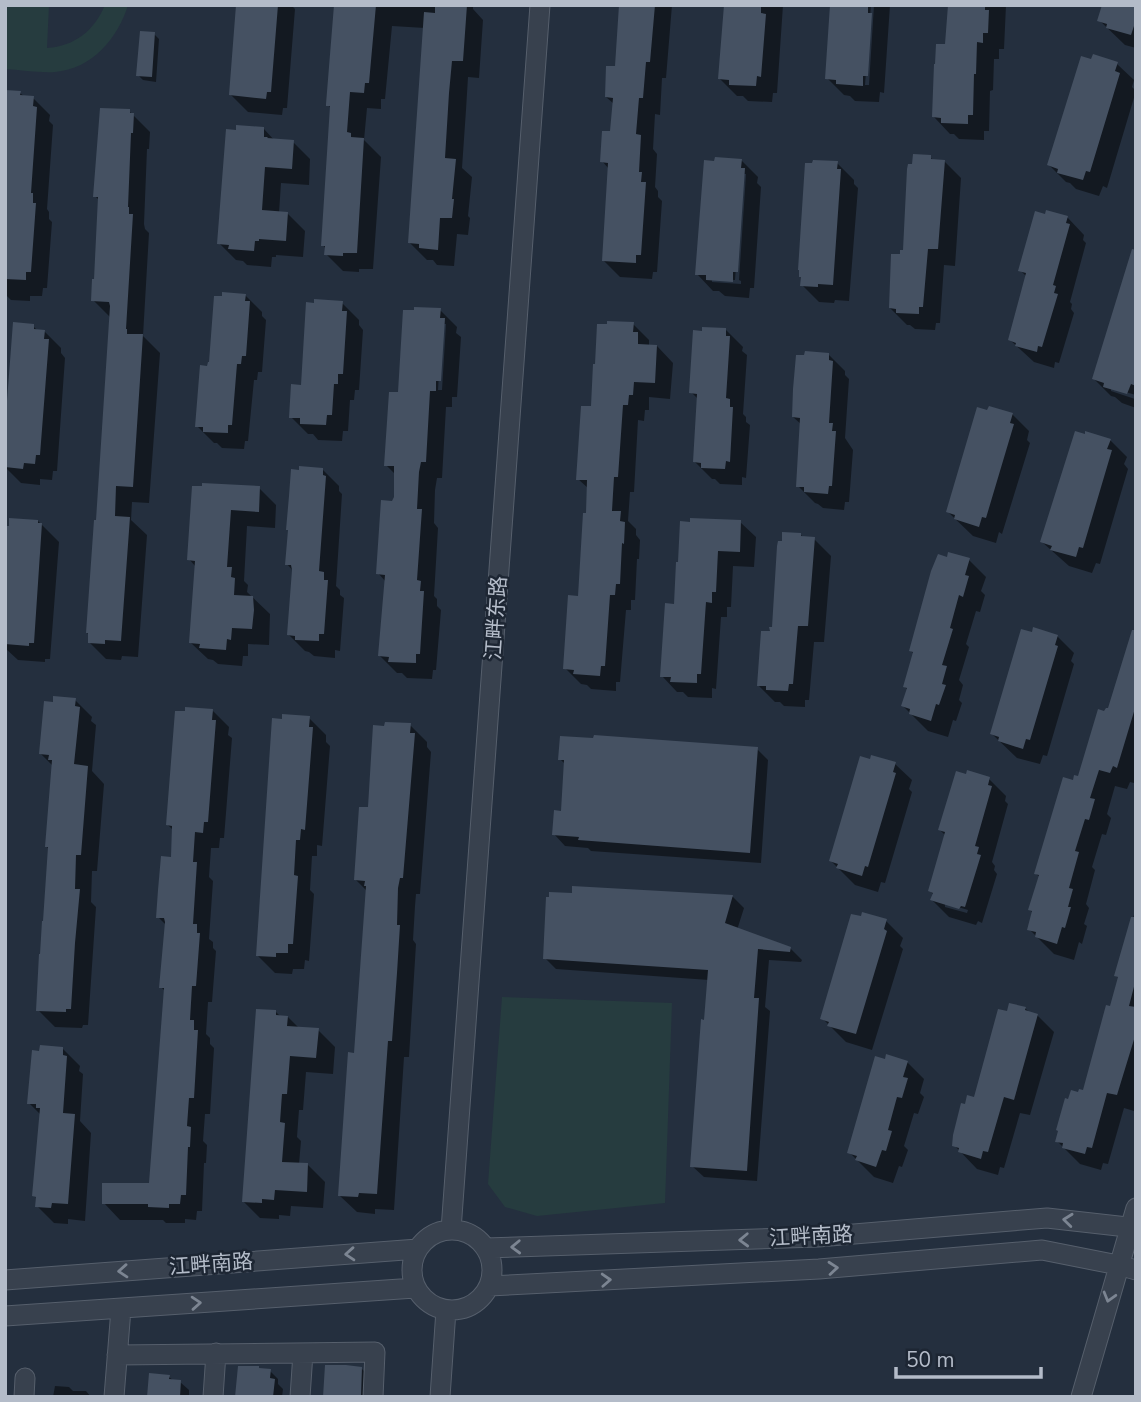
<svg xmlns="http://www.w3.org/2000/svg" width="1141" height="1402" font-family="'Nunito Sans','Noto Sans SC',sans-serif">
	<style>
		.green { fill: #263c3f }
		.shadow { fill: #0007; fill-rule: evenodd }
		.building { fill: #455162 }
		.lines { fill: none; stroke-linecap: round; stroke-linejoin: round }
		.minor-casing { stroke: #565f6c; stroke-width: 21 }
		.minor { stroke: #38414e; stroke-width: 19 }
		.oneway { stroke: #7c8592 }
		.labels { text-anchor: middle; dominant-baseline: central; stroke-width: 5; stroke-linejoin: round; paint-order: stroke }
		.street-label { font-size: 21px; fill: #b4bcc9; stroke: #1d2633 }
	</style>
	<rect width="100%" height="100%" fill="#242f3e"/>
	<path class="green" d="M5 5H49L47 48C75 46 94 31 105 5H128C118 38 92 69 55 72 39 73 21 70 5 69Z
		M502 997 672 1003 665 1203 537 1216 505 1207 488 1184Z"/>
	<path class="shadow" d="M238 5H291L295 9 287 108H283L282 115 248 112 231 95Z
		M335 5H473V9L483 20 479 78 468 77 466 110 462 168 472 177 468 216 470 218 468 235 457 234 454 266 437 265 433 260H427L410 243 425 28 392 26 385 99H381V109L367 108 364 140 381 157 373 269H359V272L343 271 326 254V249L323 245 332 109 328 105Z
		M621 5H672L666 78H662L660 115 655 114 653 149 657 154 655 187 658 191V197L662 201 657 272H653L652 279 620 277 603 260 609 169 602 161 612 133 614 104 606 97 616 68Z
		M726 5H783L777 93H773L772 102 748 101 743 96H737L720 79Z
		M832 5H871L865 85H869L874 5H890L884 93 880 92 879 102 855 101 850 96 844 95 827 78Z
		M949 5H1006L1004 49H999V59H994L993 90 990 91 989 131H984V140L959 139 954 134H950L934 117 947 45Z
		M1136 5V48L1125 45 1099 20Z
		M154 34 159 39 156 82 143 80 138 75Z
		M1117 64 1134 80 1132 87 1136 91 1107 188 1103 186 1099 196 1076 189 1070 183 1066 182 1049 165Z
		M5 92 20 93 25 97 33 98 50 115 49 121 53 125 47 209 49 212V219L52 222 47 288H43L42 296H30V301L11 300 5 294Z
		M129 111 150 132 149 149H147L144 224 145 229 149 233 143 336 160 353 149 503 132 502 131 520 147 535 138 657 122 656 121 660 106 659 89 642 90 635 87 633 98 522 111 318 93 300 100 201 95 196Z
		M264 129 275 141 293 142 310 159 309 185 281 183 279 213 288 214 305 231 303 257 276 255V257H272L271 267 247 265 243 261 236 260 219 243Z
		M930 157 934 161H944L961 178 955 266 944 265 940 323H936L935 330 915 329 910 325H907L890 308 901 256 904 252Z
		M741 160 758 177 757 183 761 187 754 288H750L749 298 725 296 719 291H713L697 274ZM743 174H746L739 280 741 281V284L712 282V279L735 280Z
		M837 163 854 180V184L858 188 849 301 835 300 834 303 819 302 802 285Z
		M1047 212 1068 218 1084 235 1083 240 1086 243 1070 302 1072 304 1071 309 1074 313 1059 363 1055 362 1054 368 1034 362 1010 340 1027 277 1020 270Z
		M1136 273V395L1111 388V391L1135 399 1136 397V408L1122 403 1115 397 1111 396 1094 379Z
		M245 295 262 312V316L266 320 262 372H258L257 380H254L248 441H245L244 449 222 448 217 443H214L197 426 209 368Z
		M342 303 359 320V325L363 330 359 390H355L354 400H350L348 431H343L342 441 318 440 313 434H308L291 417 303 387Z
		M440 310 457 327 456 333 461 337 457 397H452V407H446L442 478H437L435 490 434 523 438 528 434 596 437 599V606L441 610 436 670H433L432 679 407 678 402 673H397L380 656 386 582 378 573 394 502 396 475 386 465 400 394ZM442 324H446L442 390H438Z
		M633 324 649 340V346H657L673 363 670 399 649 397V410H645L644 421 638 420 634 492H630L628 521 636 529V535L640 540 639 559H637L635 600H631V610H626L620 682H616V691L591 689 587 685 581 684 565 668 579 598 588 515 589 489 578 479 593 408Z
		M33 326 38 331H44L61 348V353L65 358 57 471H53L52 480 40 479V485L21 483 5 467V450Z
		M726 330 743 347 742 351 747 355 743 414 746 417V422L750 425 746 478 742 477V485L720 484 715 479H712L695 462 699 400 691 392Z
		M828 354 845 371V375L849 379 845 438 853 450 849 502H845L844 510 823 508 818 504 815 503 798 486 802 425 793 417Z
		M1012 414 1029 431 1027 440 1030 443 1002 534 999 532 996 543 973 536 948 512Z
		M1110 440 1127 457 1124 464 1128 469 1100 564 1096 563 1092 573 1069 566 1042 542Z
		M322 469 339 486V491L342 494 336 586 340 590V595L344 598 340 651 335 650V658L314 656 309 652 305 651 288 634 293 571 287 564Z
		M193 488H259L276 505 275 528 247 526 244 581 248 585 247 592 270 614 269 645 248 644V656H243L242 666 218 664 213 660 208 659 191 643 196 567 189 559Z
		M38 521 59 542 50 659H45V662L18 660 5 648V577Z
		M740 522 756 537 754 567 733 566 731 607H727V617H721L716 689 712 688V698L688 697 683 692H677L662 676 676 605Z
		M800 534 804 538 814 539 831 556 824 642H814L809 700H805V707L784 706 780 702H775L758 685 771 633 774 629Z
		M969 560 986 577 981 591 985 595 980 612 976 611 966 644 969 647 959 680 963 685 959 700 962 703 956 721 953 720 948 737 928 731 903 706 908 690 905 687 914 654 911 651Z
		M1057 636 1074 653 1071 661 1074 664 1047 756 1043 755 1040 764 1017 758 992 734Z
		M1136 651V776L1134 783 1130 782 1127 789 1115 786 1107 814 1111 818 1106 835 1102 834 1092 867 1095 870 1086 904 1089 908 1084 924 1087 926 1082 944 1079 942 1074 960 1054 954 1029 929 1033 913 1030 910 1040 877 1036 874 1074 782 1079 779 1105 713 1109 710Z
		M75 700 92 717 91 721 96 725 92 771 104 784 97 871H92L91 902 96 907 88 1025H83L82 1028 55 1027 38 1010 49 849 46 846 53 766 41 754Z
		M213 711 229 727 228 735 232 738 224 838H220L219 848H211L209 877 213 881 209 939 213 942V948L216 951 212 1002H208L206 1034 210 1038V1044L214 1048 210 1114H205L203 1141 207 1145 206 1163H204L202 1211H197L196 1220 185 1219V1223H166L163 1220H120L104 1203 151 1185 166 992 161 987 166 925 158 917 173 859 174 831 168 825Z
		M309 718 326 735V742L330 746 322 846 317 845V856H312L310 890 314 894 309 961 305 960 304 969H293L292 974 275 973 258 956Z
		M410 725 427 742V747L431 752 420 894H416L415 906 413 940 416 944 409 1057H404L394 1210 375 1209V1214L357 1212 340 1196 356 1055 367 891 356 880 370 809Z
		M757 749 768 760 761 863 591 851 588 848 565 846 554 834 562 813 566 765 560 759Z
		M895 764 912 780 909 789 912 792 885 883 881 882 878 892 855 885 831 861Z
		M989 779 1006 796 1005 801 1008 804 992 862 995 866 994 870 997 874 982 923 978 921 976 925 949 917 932 900 934 895 930 891 946 836 940 830ZM945 903 968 910 967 913 945 907Z
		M574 888 733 897 744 908 737 930 790 948 802 960 801 962 769 960 765 1007 770 1011 757 1181 704 1177 692 1166 709 980 556 969 545 958 573 895Z
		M1136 908V1105L1134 1111 1124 1108 1108 1164 1103 1163 1101 1170 1080 1164 1057 1141 1084 1092 1112 1009 1119 978 1116 976Z
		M886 921 903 938 900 946 903 949 872 1050 846 1042 822 1018Z
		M1025 1008 1030 1013 1037 1015 1054 1032 1030 1115 1020 1113 1004 1168 1000 1167 998 1175 977 1169 954 1145 966 1106 975 1099 1008 1013Z
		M276 1012 281 1017H288L299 1028 318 1030 335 1047 333 1074 306 1072 303 1110H299L297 1137 301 1141 299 1164 308 1165 325 1182 323 1208 291 1206 290 1216 279 1215V1219L260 1218 243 1201Z
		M63 1049 80 1066 79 1071 83 1074 80 1121 91 1133 85 1221 68 1219V1224L54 1223 37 1206 38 1199 34 1196 41 1115 29 1103Z
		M907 1062 924 1079 920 1093 924 1097 918 1114 914 1113 904 1146 908 1150 902 1167 899 1166 893 1183 874 1177 849 1152Z
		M361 1368 373 1380 372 1397H325Z
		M261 1370 270 1371 278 1379V1384L283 1389 282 1397H237Z
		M169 1377 174 1381 180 1382 189 1390V1395L190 1397H149Z
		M55 1386 69 1387 73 1391H86L91 1397H53Z"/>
	<path class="building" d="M236 5H278L271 92H267L266 99 229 95Z
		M334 5H376L369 83H365L364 93 350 92 347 132 351 133V137L364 138 357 253H343V256L324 255 325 246H321L330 106H326V104Z
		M435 5H467L463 61H452L449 93 445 158 456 159 452 199H454L452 218H440L438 250 419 248V244L408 243 424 12 435 13Z
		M619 5H655L650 62H646L643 98H639L636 134 641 135 639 172H642L641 182H646L641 255H636V263L602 261 608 163 600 162 602 131H610L613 98 605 97 606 66H615Z
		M724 5H761V13L766 14 761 77 757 76 756 86 729 85V80L718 79Z
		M830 5H868V13H872L868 76H863V86L836 84V80L825 79Z
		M948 5H985V10H989L988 33H983V43L977 42 976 74H974L973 115H968V124L941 123V118L932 117 934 64H935L936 44H945Z
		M1102 5H1136V20L1131 35 1106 28 1107 24 1097 21Z
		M140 31 155 32 152 77 136 76Z
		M1093 54 1118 62 1115 71 1120 73 1090 172 1086 171 1083 180 1057 173 1058 169 1047 165 1081 56 1091 59Z
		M5 90 21 91 20 95 34 96 33 106 37 107 31 193H33V203H36L31 272H26V280L5 279Z
		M100 108 130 109V113H134L133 133H131L128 207H129V214H133L126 329H127V334H143L133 487 116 486 115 516 130 517 121 641 105 640V644L88 643V633H86L94 520H96L110 306 109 302 91 301 92 279H94L98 197H93Z
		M236 125 264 127V137H268L267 138 294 140 292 169 265 167 262 210 288 212 286 241 259 239V241H255L254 251 228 249 229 245 217 244 226 129 236 130Z
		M913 154 931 155V159L945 160 938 249H928L923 307H919V314L896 313V309L889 308 891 254H900V250H903L907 169 908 164H912Z
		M715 157 742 159 741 168H745L738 272H733V282L706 280V275H695L704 160 714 161Z
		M813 160 838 161 837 169H841L833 285 818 284V287L800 286 801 277H799V270H798L805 163H812Z
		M1046 210 1068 216 1066 223 1070 224 1053 285 1056 286 1054 293 1058 294 1042 347 1038 346 1037 352 1015 346 1016 343 1008 340 1026 273 1018 271 1035 211 1045 214Z
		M1132 249 1136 250V386L1131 384 1127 394 1103 387 1104 383 1092 379Z
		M222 292 246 294 245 301H250L246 356H242L241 364H237L232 425H228V433L203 432V427H195L200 365 207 366 208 362H209L214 296H222Z
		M314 299 343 301 342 311H347L343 374H338V384H334L332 415H327L326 425 300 424V418H289L291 384 301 385 306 302 314 303Z
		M414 307 441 308 440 318H445L441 381H436V391H430L426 462H421L419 472 417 509H422L417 580 421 581 420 591H424L420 654H416V663L388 662 389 657 378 656 385 575 376 574 381 500 392 501 394 497V466H384L389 392H398L403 310H414Z
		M607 321 634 322 633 332H638V344L657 345 655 383 634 382 633 395H629L628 405H623L618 477H614L612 511H621L620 521 625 522 624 544 622 543 620 584H616L615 595H610L605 666H601L600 676 573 674 574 670 563 669 568 595 578 596 583 513H586L587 480H576L581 406H591L593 364H595L597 324H607Z
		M13 322 34 324V329L45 330 44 339H49L40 455H36L35 464 24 463 23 469 5 467V427Z
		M702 327 726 328V336H730L726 398 730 399V407H733L730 462 726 461 725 469 701 468V463L693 462 697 394 689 393 693 330 702 331Z
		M805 351 829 353V360L833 361 829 423H833L832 431H836L832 486H829L828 494 804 492V487H796L800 418 792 417 793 389 796 355H804Z
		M989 406 1013 413 1010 423 1014 424 986 518 982 517 979 527 954 519 955 515 946 512 977 407 987 410Z
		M1075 431 1085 434V431L1111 439 1107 449 1112 450 1083 548 1079 547 1076 557 1050 550 1052 546 1040 542Z
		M299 466 323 468V475L326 476 319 571 324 572V580H328L324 634H319V641L295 640V636L287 635 292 570 291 565H285L288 530H286L289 496 291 469 299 470Z
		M202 483 260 486 259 512 231 510 227 567H232L231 577 235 578 234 595 253 596 254 610 252 629 232 628 231 640 227 639 226 650 199 648 200 644 189 643 195 561 187 560 192 486H202Z
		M9 518 38 520V523H42L34 643H29V646L5 644V554L7 526H9Z
		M690 518 741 520 740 552 718 551 716 592H712V603L706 602 701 674H697V683L670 682 671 677H660L665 603 674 604 676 562H678L680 521 690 522Z
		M782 532 801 533V536L815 537 808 626H798L793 684H789L788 691 766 690V686H757L761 631H770L769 627H772L777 546 778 541H782Z
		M948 552 970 558 965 575 969 576 963 597 959 595 950 628 953 629 942 665 947 666 942 684 946 685 939 705 936 704 931 721 909 714 910 709 901 706 907 688 903 687 913 652 909 651 931 571 938 554 947 557Z
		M1033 627 1058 635 1055 645 1058 646 1030 740 1026 739 1023 749 998 741 999 737 990 734 1021 629 1032 632Z
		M1132 630H1136V705L1117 768 1113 766 1110 773 1099 770 1090 798 1095 799 1089 820 1085 819 1075 851 1079 852 1069 888 1073 889 1068 907H1071L1065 928 1062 927 1057 944 1035 937 1036 932 1027 930 1032 911 1028 910 1039 875 1034 874 1063 777 1073 780 1074 775 1078 776 1098 709 1104 711 1106 708H1108Z
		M53 696 76 698 75 706 80 707 74 764 88 766 81 855H76L75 889H80L75 943 71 1009H66V1012L36 1011 39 954H40L42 921H43L48 847H45L52 760H48L49 755 39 754 44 701 53 702Z
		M185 707 213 709 212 720H216L208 822H204L203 833 195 832 193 862H197L193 924H197V933H200L196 986H192L190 1020H194V1030H198L194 1098H189L187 1126 191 1127 190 1147H188L186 1195H181L180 1204H169V1208L148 1207V1204H102V1183H149L164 988H159L165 922 164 918H156L158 890 161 856 171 857 172 826 166 825 175 711H185Z
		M282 714 310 716 309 727H313L305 830 301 829 300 840H296L294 875 298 876 293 944H288V953H276V957L256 956 272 718 282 719Z
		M385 722 411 723 410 733H415L403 878H400L398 888 397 925H400L397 973 392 1041H388L377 1194 359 1193 358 1197 338 1196 348 1052 354 1053 366 886H364L365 881 354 880 359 807H368L373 725 384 726Z
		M594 735 758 747 750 853 578 840 579 837 552 835 554 810 561 811 564 760H558L560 736 593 738Z
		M871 755 896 762 893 772 896 773 868 867 865 866 862 876 836 868 838 864 829 861 860 756 870 759Z
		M967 770 990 777 988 785 992 786 975 846 979 847 977 854 981 855 965 907 961 906 959 909 930 900 933 893 928 891 945 832 938 830 956 771 966 774Z
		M572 886 733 895 725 923 791 947 790 952 758 949 754 998H759L747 1171 690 1167 701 1019 704 1020 708 970 543 959 546 897H549V892L572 893Z
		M862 912 887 919 884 929 887 931 856 1034 827 1026 829 1022 820 1019 851 914 861 916Z
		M1131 917H1136V979L1129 1006 1136 1007V1033L1117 1095 1107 1093 1092 1148 1087 1147 1085 1154 1062 1148 1063 1143 1055 1142 1058 1131 1056 1130 1065 1098 1068 1099 1071 1090 1078 1092 1079 1089 1083 1090 1106 1005 1110 1006 1118 977 1114 976Z
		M1009 1003 1026 1007 1025 1010 1038 1014 1014 1100 1004 1097 988 1152 983 1151 981 1159 958 1152 959 1148 952 1146 953 1135 961 1103 965 1104 967 1095 974 1097 998 1009 1007 1011Z
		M256 1009 276 1010V1015L288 1016 287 1026 319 1028 316 1058 290 1056 287 1094H282L280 1122 285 1123 282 1162 308 1163 307 1192 275 1190 274 1200 262 1199V1203L242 1202Z
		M40 1045 63 1047V1055L67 1056 63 1113 75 1114 68 1204 52 1203 51 1208 35 1207 36 1197 32 1196 40 1108H36V1104H27L32 1050 39 1051Z
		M886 1054 908 1061 903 1077 908 1078 902 1098 897 1097 888 1130 892 1131 886 1151 882 1150 876 1167 855 1160 857 1156 847 1153 875 1056 885 1059Z
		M325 1365H346L362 1367 361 1397H323Z
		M238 1366H259V1368L271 1369 270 1378 275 1379 273 1397H235Z
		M149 1373 170 1375 169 1379 181 1380 180 1397H147Z"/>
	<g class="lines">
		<g class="minor-casing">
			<path id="minor" d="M451 1230 540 5
				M412 1270a40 40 0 1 1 80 0a40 40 0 1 1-80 0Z
				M485 1248 818 1237 1047 1218 1136 1228
				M5 1280 418 1249
				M489 1286 819 1269 1042 1250 1118 1265 1136 1270
				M5 1316 415 1288
				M117 1355 375 1352 373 1397
				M24 1397 25 1378
				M114 1397 121 1309
				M213 1397 216 1353
				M300 1397 303 1353
				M440 1397 446 1310
				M1081 1397 1136 1208"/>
		</g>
		<use href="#minor" class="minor"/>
	</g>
	<defs><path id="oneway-chevron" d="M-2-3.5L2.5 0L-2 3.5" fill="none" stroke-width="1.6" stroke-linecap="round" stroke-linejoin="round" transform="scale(1.75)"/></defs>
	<g class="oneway">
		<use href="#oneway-chevron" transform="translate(1068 1220) rotate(-174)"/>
		<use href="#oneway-chevron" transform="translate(744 1240) rotate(178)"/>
		<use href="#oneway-chevron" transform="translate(516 1247) rotate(178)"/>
		<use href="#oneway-chevron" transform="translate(350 1254) rotate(176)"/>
		<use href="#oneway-chevron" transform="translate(833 1268) rotate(-5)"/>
		<use href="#oneway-chevron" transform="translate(123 1271) rotate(176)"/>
		<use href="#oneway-chevron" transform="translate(606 1280) rotate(-3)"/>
		<use href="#oneway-chevron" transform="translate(1109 1297) rotate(106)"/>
		<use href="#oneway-chevron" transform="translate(196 1303) rotate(-4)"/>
	</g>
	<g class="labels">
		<g class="street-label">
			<text transform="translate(496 618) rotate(-86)">江畔东路</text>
			<text transform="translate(811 1236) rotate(-3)">江畔南路</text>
			<text transform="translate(211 1264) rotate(-4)">江畔南路</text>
		</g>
	</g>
	<rect width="1141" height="1402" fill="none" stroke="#b4bcc9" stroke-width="14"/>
	<path d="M896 1367v10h145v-10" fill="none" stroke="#b4bcc9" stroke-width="3.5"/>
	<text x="906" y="1367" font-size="21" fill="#b4bcc9" stroke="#1d2633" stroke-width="5" paint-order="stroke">50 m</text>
</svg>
